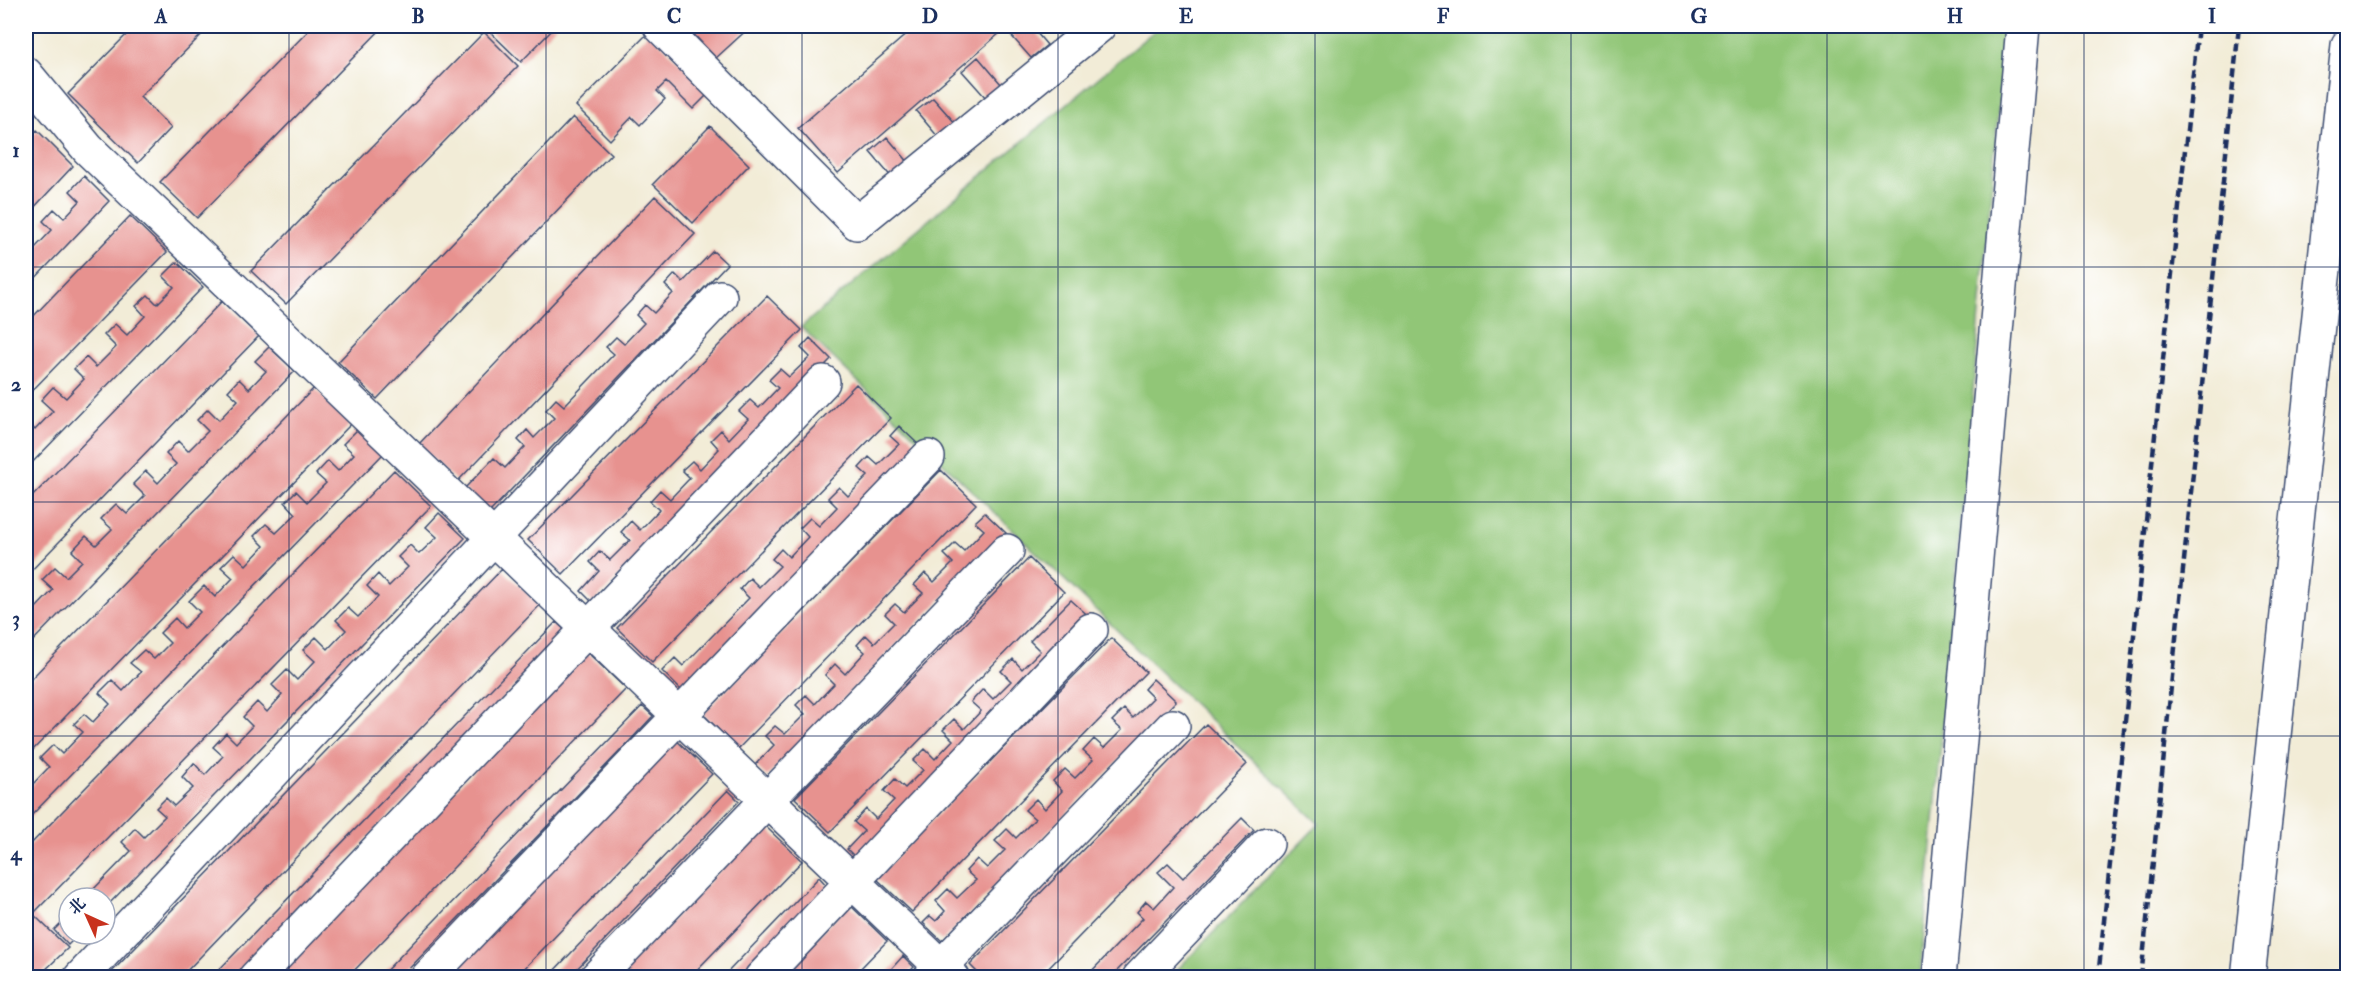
<svg xmlns="http://www.w3.org/2000/svg" width="2373" height="1003" font-family="'IM FELL Double Pica','Noto Serif SC',serif">
	<style>
		.green { fill: #91c677; stroke: #567a6a; stroke-width: 1.5 }
		.building { fill: #e7928f }
		.lines { fill: none; stroke-linecap: round; stroke-linejoin: round }
		.minor-casing { stroke: #3b4b70; stroke-width: 36 }
		.minor { stroke: #fff; stroke-width: 33 }
		.rail { stroke: #1b2f5e; stroke-width: 4.5; stroke-dasharray: 9 4.5; stroke-linecap: butt }
		.grid { fill: none; stroke: #1b2f5e; stroke-width: 1.5; stroke-opacity: 0.55 }
		.neatline { fill: none; stroke: #1b2f5e; stroke-width: 2 }
		.grid-label { font-size: 20px; text-anchor: middle; font-weight: bold; fill: #1b2f5e }
	</style>
	<rect width="100%" height="100%" fill="#fff"/>
	<filter id="ink" filterUnits="userSpaceOnUse"><feTurbulence type="fractalNoise" baseFrequency=".0167" numOctaves="2"/><feDisplacementMap in="SourceGraphic" scale="12" xChannelSelector="R" yChannelSelector="G"/><feConvolveMatrix kernelMatrix="1 2 1 2 8 2 1 2 1" color-interpolation-filters="sRGB"/></filter>
	<filter id="wash" filterUnits="userSpaceOnUse"><feTurbulence type="fractalNoise" baseFrequency=".008" numOctaves="4" result="noise"/><feDisplacementMap in="SourceGraphic" scale="24" xChannelSelector="R" yChannelSelector="G"/><feGaussianBlur stdDeviation="1.35" result="paint"/><feColorMatrix in="noise" values="0 0 0 0 0 0 0 0 0 0 0 0 0 0 0 0 0 1.4 0 .05"/><feComposite in="paint" operator="in"/></filter>
	<g filter="url(#wash)">
		<rect width="100%" height="100%" fill="#f2ecd7"/>
		<path class="green" d="M1160 26H2006L1920 977H1170L1319 824 801 327Z"/>
		<g id="blocks">
			<path class="building" d="M135 26H210L140 97 171 128 138 163 68 94Z
				M313 26H384L197 218 160 182Z
				M484 26H556L521 62Z
				M686 26H751L716 58Z
				M916 26H1008L838 173 798 128Z
				M1015 26H1031L1047 45 1031 58 1008 32Z
				M484 32 518 66 286 304 251 271Z
				M649 32 710 92 693 109 666 82 657 91 665 99 640 125 632 117 610 140 576 106Z
				M978 57 1001 84 986 98 962 71Z
				M933 98 956 124 939 138 916 111Z
				M573 117 611 154 377 399 338 362Z
				M710 126 749 165 693 223 653 184Z
				M37 130 73 166 26 216V142Z
				M887 137 910 164 893 179 870 152Z
				M84 176 109 201 26 288V242L33 250 52 230 43 221 54 209 64 218 80 201 70 191Z
				M655 196 695 234 457 482 418 445Z
				M130 216 167 252 26 397V324Z
				M713 251 727 264 489 513 464 489 494 458 505 468 525 447 518 440 527 430 534 438 554 418 546 410 556 399 564 406 614 354 606 347 616 337 624 344 644 323 636 315 645 305 654 313 673 293 665 285 675 274 683 282Z
				M177 262 203 287 26 469V421L35 430 53 411 41 400 53 387 66 398 84 379 74 369 86 357 96 367 116 347 104 335 115 324 127 335 145 316 136 306 148 295 157 304 174 287 163 276Z
				M767 296 802 330 563 574 528 540Z
				M222 301 259 336 26 576V503Z
				M810 338 831 359 593 603 581 591 599 571 590 562 600 551 610 560 630 540 621 532 631 521 640 530 659 510 650 501 660 490 670 499 690 478 682 470 692 461 700 469 719 449 711 440 721 430 729 439 748 419 739 411 750 400 759 408 778 388 769 380 780 369 789 377 810 357 801 348Z
				M269 347 295 371 26 648V599L35 609 53 590 42 580 55 567 66 577 82 561 72 551 86 536 96 545 112 529 101 519 116 504 127 514 145 496 133 484 146 471 158 483 176 464 166 454 178 441 188 451 208 431 197 420 208 409 219 420 238 400 228 391 239 379 249 389 266 371 255 361Z
				M856 384 891 418 652 662 617 628Z
				M314 388 351 424 26 757V684Z
				M899 426 921 447 682 691 662 671 675 658 683 666 749 598 740 589 750 578 759 587 780 566 772 559 781 549 789 557 808 537 800 528 810 518 819 526 837 507 828 498 839 487 848 496 868 476 859 468 869 457 878 465 899 444 890 436Z
				M358 429 383 454 26 821V780L32 785 49 767 40 758 53 745 62 754 83 732 74 724 84 714 93 722 110 704 99 693 112 680 123 691 141 672 130 663 144 650 154 659 170 643 160 633 175 618 184 628 200 612 189 601 204 586 215 597 233 578 221 567 234 554 246 565 264 546 254 536 266 524 276 533 296 514 285 502 296 491 307 502 326 483 316 474 328 461 338 471 354 454 343 444Z
				M394 470 431 506 33 914 68 948 39 976 26 963V849Z
				M941 470 976 504 738 749 703 714Z
				M439 513 465 538 105 908V898H85L131 851 122 842 135 828 144 837 165 816 156 808 166 798 174 806 193 788 182 777 194 763 205 775 223 756 213 747 226 733 236 743 252 726 243 717 257 702 267 712 282 695 272 685 287 670 297 680 315 661 303 650 316 637 328 649 346 630 336 620 348 608 358 617 378 597 367 586 378 574 389 586 408 567 398 557 410 545 419 554 437 537 426 527Z
				M985 513 1006 533 767 777 755 765 774 745 765 736 775 726 785 734 805 714 796 705 806 695 815 704 834 684 825 675 835 664 845 674 865 652 857 645 866 635 874 643 894 623 885 614 895 604 904 612 923 593 914 585 925 573 934 582 953 563 944 554 955 543 964 551 984 530 975 522Z
				M1029 558 1064 592 830 832 795 798Z
				M502 569 540 605 328 824 180 978H106Z
				M1071 600 1094 621 860 862 847 849 864 831 854 822 866 809 876 819 894 800 884 791 895 779 905 788 923 770 913 761 925 749 935 759 953 740 943 730 954 719 964 729 981 711 971 702 983 689 993 699 1011 681 1001 671 1013 659 1022 669 1040 651 1030 641Z
				M556 622 567 632 232 978H211Z
				M1111 638 1146 672 912 912 876 878Z
				M588 653 626 689 565 752 347 978H273Z
				M1153 679 1176 701 942 941 923 923 930 916 936 921 945 911 936 901 948 889 957 898 976 880 966 871 977 859 987 868 1005 850 995 841 1007 829 1016 838 1035 819 1025 810 1036 799 1045 809 1062 791 1053 781 1065 769 1075 778 1093 760 1083 751 1094 739 1104 748 1122 730 1112 721 1124 709 1133 718 1153 698 1144 689Z
				M642 706 653 716 623 748 400 978H379Z
				M1206 724 1247 764 1039 978H983L970 965Z
				M674 738 712 774 515 978H442Z
				M728 790 739 801 568 978H547Z
				M1242 818 1254 830 1166 921 1110 978H1085L1143 918 1137 912 1146 901 1154 908 1173 887 1158 872 1168 863 1183 878Z
				M764 825 802 861 689 978H616Z
				M819 877 829 888 742 978H722Z
				M849 904 887 941 857 972 851 978H778Z
				M69 915V934H79L68 945 54 930Z
				M903 956 914 967 904 978H883Z"/>
		</g>
	</g>
	<g filter="url(#ink)">
		<use href="#blocks" fill-opacity="0" stroke="#3b4b70" stroke-width="1.5"/>
		<g class="lines">
			<g class="minor-casing">
				<path id="minor" d="M660 26 857 223 1099 26
					M26 74 88 149 953 978
					M80 978 720 297
					M255 978 823 382
					M427 978 928 457
					M596 978 1007 551
					M761 978 1091 630
					M930 978 1173 726
					M1139 978 1267 844
					M1939 978 2023 26
					M2248 978 2348 45"/>
			</g>
			<use href="#minor" class="minor"/>
			<path class="rail" d="M2098 978 2198 26
				M2141 978 2239 26"/>
		</g>
	</g>
	<path class="grid" d="M289 26V978M546 26V978M802 26V978M1058 26V978M1315 26V978M1571 26V978M1827 26V978M2084 26V978M26 267H2348M26 502H2348M26 736H2348"/>
	<rect width="2373" height="1003" fill="none" stroke="#fff" stroke-width="66"/>
	<g transform="translate(87 916) rotate(315)"><circle r="28" fill="#ffffff" stroke="#a4acbf" stroke-width="1.5"/>
	<path d="M0-4.5L10 22L0 15L-10 22Z" fill="#c8321e"/>
	<text y="-9" font-size="16" font-weight="bold" text-anchor="middle" fill="#1b2f5e">北</text>
	</g>
	<rect x="33" y="33" width="2307" height="937" class="neatline"/>
	<g class="grid-label">
		<text x="161" y="23">A</text>
		<text x="418" y="23">B</text>
		<text x="674" y="23">C</text>
		<text x="930" y="23">D</text>
		<text x="1186" y="23">E</text>
		<text x="1443" y="23">F</text>
		<text x="1699" y="23">G</text>
		<text x="1955" y="23">H</text>
		<text x="2212" y="23">I</text>
		<text x="16" y="157">1</text>
		<text x="16" y="391">2</text>
		<text x="16" y="625">3</text>
		<text x="16" y="860">4</text>
	</g>
</svg>
